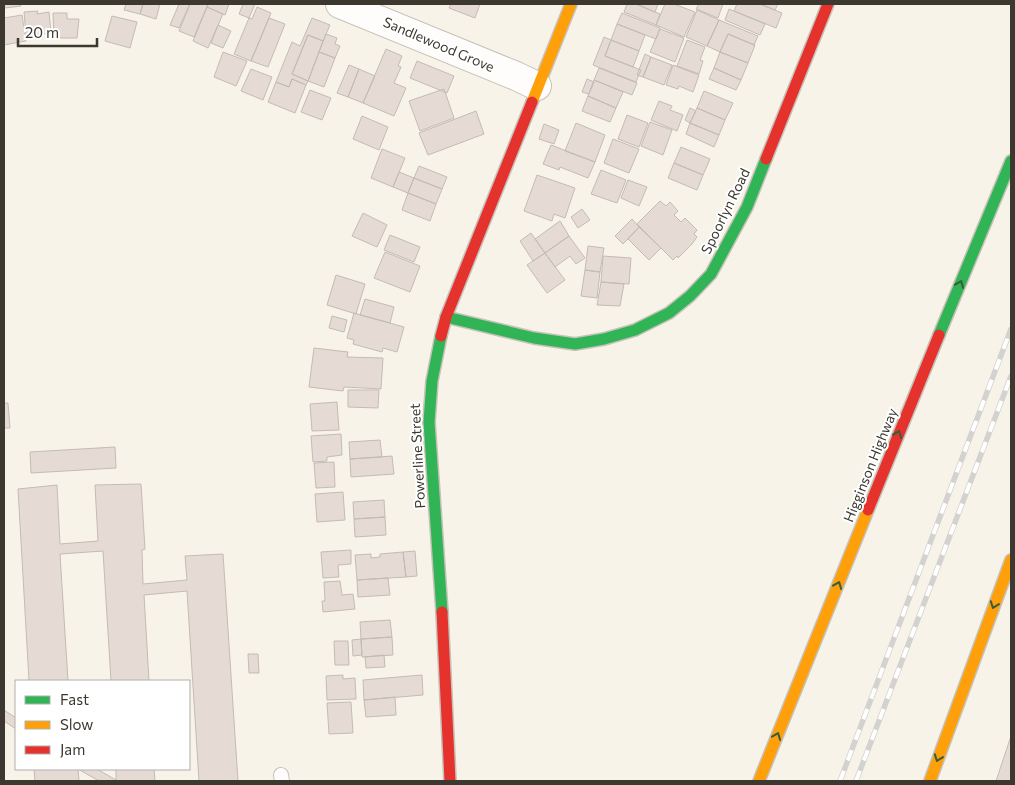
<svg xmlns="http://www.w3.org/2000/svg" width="1015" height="785" font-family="Commissioner,sans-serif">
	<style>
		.building { fill: #e6dad4; stroke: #c3bbb6 }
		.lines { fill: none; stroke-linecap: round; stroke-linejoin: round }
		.lane-casing { stroke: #c6c2b9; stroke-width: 16 }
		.street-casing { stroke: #c6c2b9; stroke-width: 30 }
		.fast-casing { stroke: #c6c2b9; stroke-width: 14 }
		.slow-casing { stroke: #c6c2b9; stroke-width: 14 }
		.jam-casing { stroke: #c6c2b9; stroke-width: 14 }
		.lane { stroke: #fefdfc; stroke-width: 14 }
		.street { stroke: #fefdfc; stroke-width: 28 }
		.fast { stroke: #30b455; stroke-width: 11 }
		.slow { stroke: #ff9f0a; stroke-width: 11 }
		.jam { stroke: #e5322d; stroke-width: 11 }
		.rail-casing { stroke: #d3d2cf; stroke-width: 5.5 }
		.rail { stroke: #fff; stroke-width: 4; stroke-dasharray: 11; stroke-linecap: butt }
		.oneway { stroke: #385d3a }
		.labels { text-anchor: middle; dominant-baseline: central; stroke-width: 4; stroke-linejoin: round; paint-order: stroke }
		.street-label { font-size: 14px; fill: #3c382f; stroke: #fff }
	</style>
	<rect width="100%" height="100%" fill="#f8f3e9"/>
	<path class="building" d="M4 4H21V6L5 8Z
		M126 4H143L140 14 124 10Z
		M143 4H160L156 19 140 14Z
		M179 4H190L179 28 170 25Z
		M190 4H208L194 37 179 31Z
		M208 4H229L225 15 207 7Z
		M243 4H255L249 18 239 14Z
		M451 4H480L475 18 449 8Z
		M627 4H636L660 14 656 25 624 12Z
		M636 4H658L655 12Z
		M665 4H674L695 12 684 37 656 25Z
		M699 4H723L718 18 696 9Z
		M737 4H760L782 13 776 28 734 11Z
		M760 4H778L775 10Z
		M207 7 223 14 208 48 193 41Z
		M257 7 271 13 251 61 234 54 249 18 252 19Z
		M729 9 765 24 760 35 725 20Z
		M697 10 719 20 707 46 686 37Z
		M38 11 37 14 49 12 51 33 26 36 24 12Z
		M53 13H67V19H79L77 38H54Z
		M622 13 660 28 656 39 617 24Z
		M22 15 26 41 4 45V18Z
		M112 16 137 22 130 48 105 41Z
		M269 18 285 24 268 67 251 61Z
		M312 18 330 25 323 41 308 35 292 74 308 81 306 85 292 79 289 87 276 82 292 42 300 46Z
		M719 20 758 36 754 45 728 34 720 52 707 46Z
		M617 24 645 35 639 51 611 40Z
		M218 25 231 31 223 48 211 43Z
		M660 29 684 38 675 62 650 52Z
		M326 34 337 38 335 44 340 46 335 58 319 52Z
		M728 34 755 45 748 63 720 52Z
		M308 35 323 41 308 81 292 74Z
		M604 37 611 40 605 56 641 70 636 82 593 65Z
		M611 40 639 51 633 67 605 56Z
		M687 40 705 47 700 60 703 61 699 74 677 66Z
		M386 49 402 56 398 66 401 67 394 83 406 88 394 116 363 103Z
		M223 52 247 61 236 86 214 77Z
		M319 52 335 58 324 87 308 81Z
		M720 52 748 63 741 80 714 68Z
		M645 54 651 57 643 77 637 75Z
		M651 57 672 65 664 85 643 77Z
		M417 61 454 76 447 93 410 78Z
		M349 65 359 69 348 97 337 93Z
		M673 65 699 75 693 92 679 86 678 89 666 85Z
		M599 68 637 83 632 95 594 80Z
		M714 68 741 80 736 90 709 79Z
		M251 69 272 77 263 100 241 91Z
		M359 69 375 76 363 103 348 97Z
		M292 79 306 85 295 113 268 102 276 82 289 87Z
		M587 79 594 82 589 94 582 92Z
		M594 80 623 92 616 108 588 96Z
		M444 89 454 118 420 131 409 101Z
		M310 90 331 98 322 120 301 112Z
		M704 91 733 103 725 120 697 108Z
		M588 96 616 108 610 122 582 111Z
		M659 101 672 106 670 110 683 115 677 131 651 120Z
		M690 108 696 111 690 123 685 120Z
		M697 108 725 120 719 135 690 123Z
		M476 111 484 134 428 155 419 133Z
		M627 115 648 123 639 147 618 139Z
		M362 116 388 127 379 150 353 139Z
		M650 122 672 130 663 155 641 146Z
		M576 123 605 135 595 162 565 151Z
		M690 123 719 135 714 147 686 134Z
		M544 124 559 130 554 144 539 139Z
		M613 139 639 149 629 173 604 163Z
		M551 145 595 162 588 178 560 167 559 170 543 164Z
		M681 147 710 159 703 175 674 163Z
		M382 149 405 158 393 187 371 178Z
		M674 163 703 175 697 190 668 178Z
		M419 166 447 177 442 189 414 178Z
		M601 170 626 180 617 203 591 194Z
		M399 172 414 178 408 193 393 187Z
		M537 175 575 188 565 218 554 214 552 221 524 211Z
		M414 178 442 189 436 204 408 193Z
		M628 180 647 187 639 206 621 198Z
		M408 193 436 204 430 221 402 210Z
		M660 201 666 206 670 202 678 211 674 215 681 222 685 218 697 230 694 234 697 237 692 244 678 258 677 256 673 260 637 224Z
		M582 209 590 220 578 228 571 217Z
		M363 213 387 225 377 247 352 236Z
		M632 219 639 227 623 244 615 236Z
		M560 221 569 236 545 253 535 239Z
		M639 227 661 248 649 260 628 239Z
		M531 233 545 253 533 261 520 241Z
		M390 235 420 247 414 262 384 250Z
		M569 236 585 258 576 264 570 256 555 267 545 253Z
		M588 246 604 248 600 272 585 270Z
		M385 252 420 266 410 292 374 278Z
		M545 253 565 280 547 293 527 265Z
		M603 256 631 258 629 284 601 282Z
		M585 270 600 272 597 298 581 296Z
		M336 275 365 284 356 314 327 305Z
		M601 282 624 284 620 306 597 305Z
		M365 299 394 307 390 323 360 315Z
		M354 313 404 327 397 352 383 348 382 352 353 344 354 340 347 338Z
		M332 316 347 320 344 332 329 328Z
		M314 348 348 352 347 357 383 358 381 389 344 387 343 391 309 387Z
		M348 390H379L378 408 348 407Z
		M337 402 339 430 312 431 310 404Z
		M4 403H8L10 428H4Z
		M341 434 342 455 327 457V461L313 462 311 436Z
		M380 440 382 457 350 459 349 442Z
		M115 447 116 468 31 473 30 452Z
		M392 456 394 474 351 477 350 459Z
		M334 462 335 487 316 488 314 463Z
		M141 484 145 549 142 550 143 584 187 580 185 556 223 554 238 781H199L187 591 144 595 149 681H111L103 551 60 554 68 681H29L18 489 57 485 60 544 98 541 95 485Z
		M343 492 345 520 317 522 315 494Z
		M384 500 385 517 354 519 353 502Z
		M385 517 386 535 355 537 354 519Z
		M351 550V564L338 565 339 577 323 578 321 552Z
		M415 551 417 576 406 577 403 552Z
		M403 552 406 577 357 580 355 555 371 554V558L380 557V554Z
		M388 578 390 595 358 597 357 580Z
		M340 581 342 595 353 594 355 609 323 612 322 601H325L324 582Z
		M390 620 392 637 361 639 360 622Z
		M392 637 393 655 362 657 361 639Z
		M361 639 362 655 353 656 352 640Z
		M334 641H348L349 665H335Z
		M248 654H258L259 673H249Z
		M384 655 385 667 366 668 365 657Z
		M343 675V679L355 678 356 699 327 700 326 676Z
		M422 675 423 695 364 700 363 680Z
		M395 697 396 715 366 717 364 700Z
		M351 702 353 733 329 734 327 703Z
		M4 710 16 718V729L4 721Z
		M1011 736V781H996Z
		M34 769H78L79 781H35Z
		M78 769H97L116 780V769H154L155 781H99Z"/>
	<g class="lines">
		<g class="lane-casing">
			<path id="lane" d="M281 775 282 781"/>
		</g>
		<g class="street-casing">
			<path id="street" d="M340 4 516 76 537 86"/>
		</g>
		<g class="fast-casing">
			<path id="fast" d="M446 317 534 338 575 344 604 339 635 330 669 313 690 296 711 274 747 207 766 159
				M939 335 1011 161
				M441 336 432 381 429 422 442 612"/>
		</g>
		<g class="slow-casing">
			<path id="slow" d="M532 102 571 4
				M759 781 868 510
				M930 781 1011 560"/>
		</g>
		<g class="jam-casing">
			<path id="jam" d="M766 159 828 4
				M441 336 446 317 532 102
				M868 510 939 335
				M442 612 450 781"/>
		</g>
		<use href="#lane" class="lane"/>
		<use href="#street" class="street"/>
		<use href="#fast" class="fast"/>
		<use href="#slow" class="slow"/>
		<use href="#jam" class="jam"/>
		<g class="rail-casing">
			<path id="rail" d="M840 781 1011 329
				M856 781 1011 376"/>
		</g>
		<use href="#rail" class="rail"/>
	</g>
	<defs><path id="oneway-chevron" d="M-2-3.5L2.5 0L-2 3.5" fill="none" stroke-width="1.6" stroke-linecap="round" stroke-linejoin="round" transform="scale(1.25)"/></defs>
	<g class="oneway">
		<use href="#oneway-chevron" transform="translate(960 284) rotate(-68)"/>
		<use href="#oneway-chevron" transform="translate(898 434) rotate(-68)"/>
		<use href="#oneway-chevron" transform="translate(838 585) rotate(-68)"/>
		<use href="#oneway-chevron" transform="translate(994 605) rotate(110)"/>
		<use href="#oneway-chevron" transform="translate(777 736) rotate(-68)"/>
		<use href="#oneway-chevron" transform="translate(938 758) rotate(110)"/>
	</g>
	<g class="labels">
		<g class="street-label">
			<text transform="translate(439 44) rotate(23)">Sandlewood Grove</text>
			<text transform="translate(725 211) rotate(-64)">Spoorlyn Road</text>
			<text transform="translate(417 456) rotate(-93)">Powerline Street</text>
			<text transform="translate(870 465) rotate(-68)">Higginson Highway</text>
		</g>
	</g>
	<rect width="1015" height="785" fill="none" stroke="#3c382f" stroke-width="10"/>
	<rect x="15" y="680" width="175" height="90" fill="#ffffff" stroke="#b1afac"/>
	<rect x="25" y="696" width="25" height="8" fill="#30b455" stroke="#b1afac"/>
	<text x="60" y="705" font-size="15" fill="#3c382f">Fast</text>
	<rect x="25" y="721" width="25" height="8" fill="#ff9f0a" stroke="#b1afac"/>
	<text x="60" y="730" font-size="15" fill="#3c382f">Slow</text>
	<rect x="25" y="746" width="25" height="8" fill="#e5322d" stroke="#b1afac"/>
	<text x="60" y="755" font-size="15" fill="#3c382f">Jam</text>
	<path d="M18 38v8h79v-8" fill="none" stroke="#3c382f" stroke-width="2.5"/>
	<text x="25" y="38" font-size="15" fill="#3c382f" stroke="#ffffff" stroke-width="4" paint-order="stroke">20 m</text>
</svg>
